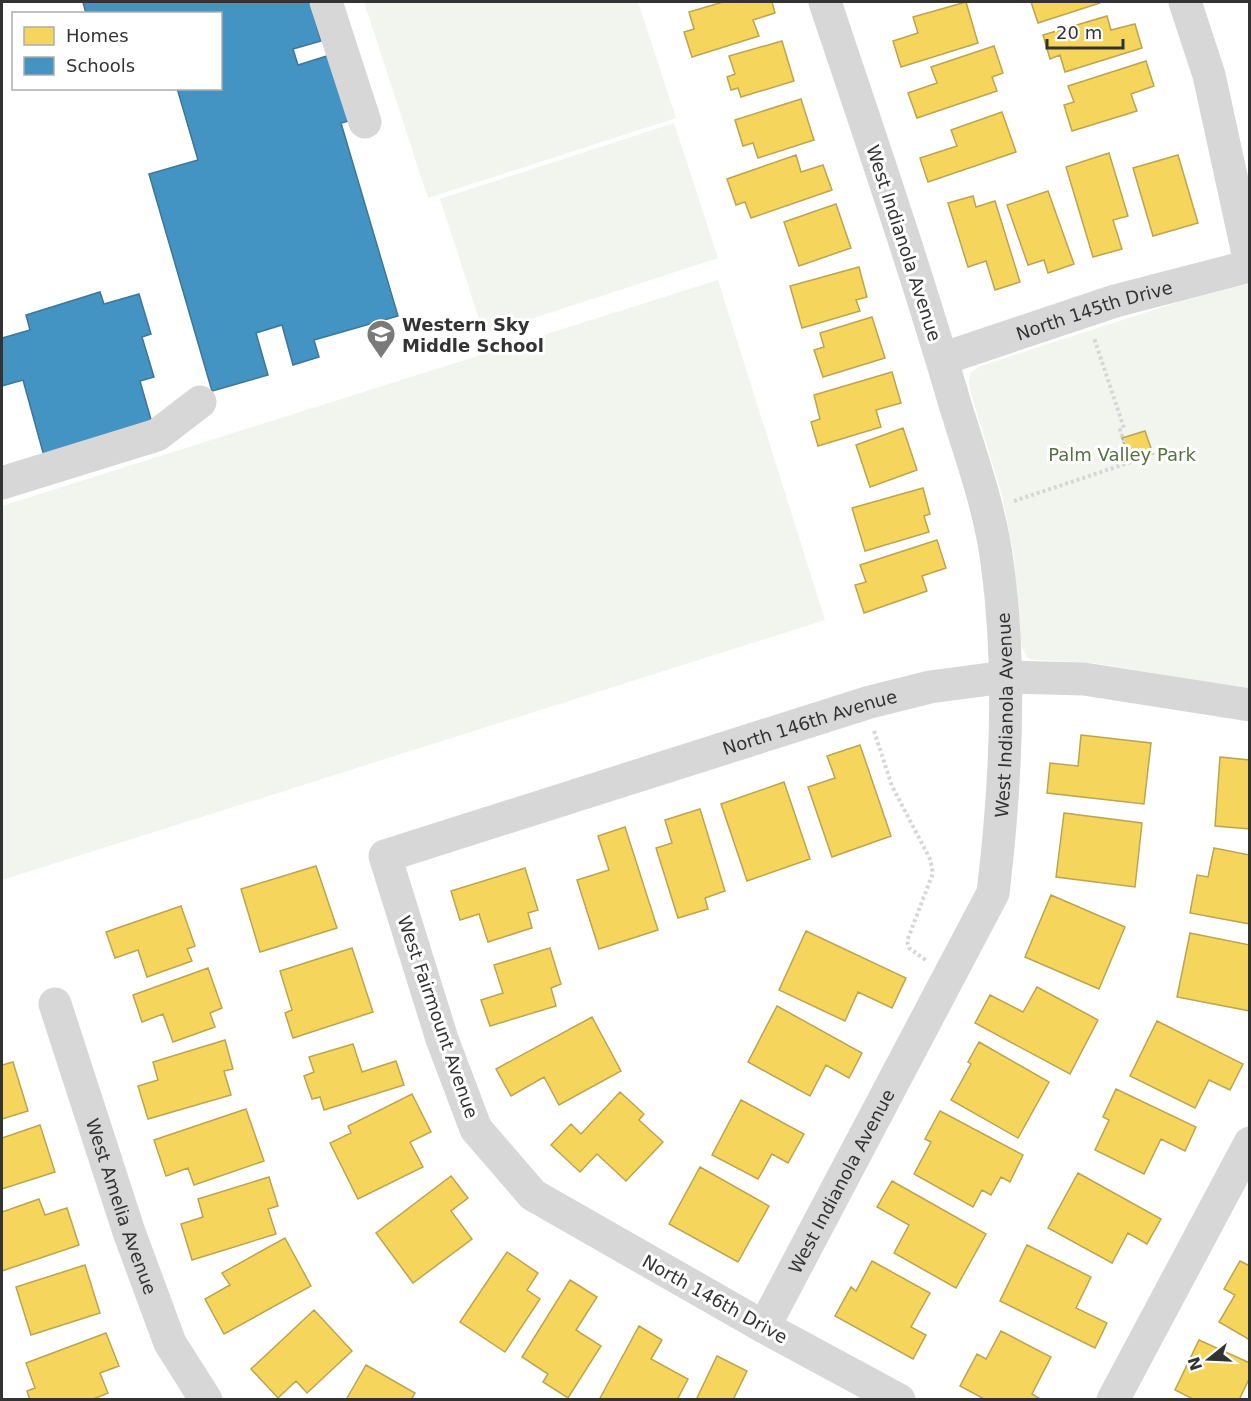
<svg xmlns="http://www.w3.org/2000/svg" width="1251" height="1401" font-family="'DejaVu Sans',sans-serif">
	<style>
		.green { fill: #f1f5ed }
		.homes { fill: #f6d55c; stroke: #bca450; stroke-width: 1.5 }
		.schools { fill: #4393c3; stroke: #3e7698; stroke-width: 1.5 }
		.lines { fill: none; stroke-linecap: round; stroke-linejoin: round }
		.path { stroke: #d6d6d6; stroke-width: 4; stroke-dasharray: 3 3; stroke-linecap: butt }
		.minor { stroke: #d7d7d7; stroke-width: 33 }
		.labels { text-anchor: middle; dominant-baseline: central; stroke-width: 6; stroke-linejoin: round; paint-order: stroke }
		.street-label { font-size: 18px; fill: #333; stroke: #fff }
		.poi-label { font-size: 18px; font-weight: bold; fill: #333; stroke: #fff; text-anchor: start }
		.park-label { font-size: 18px; fill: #56703f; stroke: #fff }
	</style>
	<rect width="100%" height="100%" fill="#fff"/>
	<path class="green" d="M364 2H638L676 118 428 198Z
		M674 123 718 258 484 334 440 199Z
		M718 280 825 620 2 880V506Z
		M1249 284V689L1093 663 1035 660 1028 658 1020 644 1014 557 1002 495 970 390 969 381 971 372 981 366 1184 300Z"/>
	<path class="homes" d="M723 2H772L775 13 753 20 759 36 692 57 684 32 694 29 689 12Z
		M966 2 978 43 901 67 893 41 918 33 913 17Z
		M1031 2H1100V3L1038 23Z
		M1107 16 1111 30 1135 24 1142 48 1065 72 1060 55 1050 59 1043 35Z
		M782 41 794 81 741 97 738 88 731 90 727 77 735 74 729 56Z
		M994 46 1003 73 992 77 997 91 917 118 908 93 937 83 931 67Z
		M1146 61 1154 86 1131 94 1137 111 1072 131 1064 105 1074 102 1068 86Z
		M801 99 814 140 758 158 753 143 743 146 735 120Z
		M1002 112 1016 152 928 182 920 158 957 146 951 130Z
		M1109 153 1128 216 1113 220 1122 249 1093 257 1066 167Z
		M796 155 801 172 823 165 832 190 751 218 745 202 736 205 727 179Z
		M1178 155 1198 223 1153 236 1133 168Z
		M1048 191 1074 264 1048 273 1044 260 1028 265 1007 205Z
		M973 196 976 207 995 201 1020 282 995 290 986 261 968 267 948 203Z
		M836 204 851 248 799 266 784 222Z
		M859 267 867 297 856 300 860 311 802 328 790 286Z
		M872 317 885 358 823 377 814 350 824 347 820 333Z
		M892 372 901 403 876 410 881 427 818 446 811 422 820 419 814 395Z
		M903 428 917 470 870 487 856 445Z
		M1145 431 1153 454 1131 462 1122 438Z
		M923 488 930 514 924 516 929 532 865 551 852 508Z
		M937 540 946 568 922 576 927 591 864 613 855 585 866 582 860 565Z
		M1081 735 1151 743 1144 804 1047 793 1050 763 1078 766Z
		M860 745 891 836 832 857 808 787 835 778 827 756Z
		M1220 757 1250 760V829L1215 826Z
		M784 782 810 859 747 881 721 804Z
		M700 809 725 891 705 898 708 909 678 918 656 848 672 843 665 820Z
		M1064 813 1142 823 1135 887 1056 877Z
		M625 827 658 930 599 949 577 880 609 870 598 836Z
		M1214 848 1250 855V924L1190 913 1197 875 1208 877Z
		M316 866 337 928 260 952 241 889Z
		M525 868 538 910 528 913 532 928 488 942 479 914 460 920 451 891Z
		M1051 895 1125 927 1099 989 1025 957Z
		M181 906 195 946 187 949 192 961 147 977 138 950 115 958 106 932Z
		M806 931 906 978 892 1008 858 992 845 1021 779 990Z
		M1190 933 1250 945V1011L1177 997Z
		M352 948 373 1012 293 1038 285 1013 292 1010 280 971Z
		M550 948 561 984 551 988 556 1006 490 1026 481 1000 503 993 494 965Z
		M208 968 222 1008 210 1013 215 1027 173 1042 163 1014 142 1022 133 995Z
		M1037 987 1098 1020 1070 1074 975 1023 990 995 1023 1012Z
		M777 1006 862 1053 849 1078 826 1065 810 1096 748 1062Z
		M592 1017 621 1071 559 1105 544 1077 511 1096 496 1069Z
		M1157 1021 1243 1064 1230 1090 1209 1080 1195 1108 1130 1076Z
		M225 1040 233 1069 224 1071 231 1095 148 1119 138 1086 158 1080 153 1062Z
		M979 1042 1049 1082 1018 1138 951 1100 971 1064 968 1062Z
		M353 1044 362 1072 396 1061 404 1085 324 1110 320 1097 312 1099 304 1076 314 1072 309 1057Z
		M13 1062 28 1111 2 1119V1065Z
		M1116 1089 1196 1127 1185 1151 1161 1139 1144 1174 1095 1150 1109 1120 1103 1117Z
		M620 1092 644 1114 639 1120 663 1142 626 1181 597 1154 580 1172 551 1145 571 1124 581 1134Z
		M412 1094 431 1132 410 1142 423 1167 358 1199 330 1143 351 1133 348 1126Z
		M741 1100 804 1134 788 1163 772 1154 758 1179 712 1155Z
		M246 1109 264 1161 194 1185 188 1168 166 1176 154 1140Z
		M940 1111 1023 1155 1010 1182 1001 1177 991 1195 982 1190 973 1207 914 1174 931 1142 925 1139Z
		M40 1125 55 1172 2 1189V1138Z
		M700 1167 769 1206 738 1262 669 1224Z
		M1078 1173 1161 1219 1147 1244 1128 1233 1112 1263 1048 1228Z
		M451 1176 468 1198 451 1211 472 1239 413 1283 376 1233Z
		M269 1177 278 1206 268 1209 276 1234 192 1260 181 1224 203 1217 198 1199Z
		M892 1181 986 1234 956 1288 894 1253 909 1225 877 1207Z
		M39 1199 45 1215 67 1208 79 1245 2 1271V1212Z
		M285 1238 311 1286 224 1334 205 1299 230 1285 222 1273Z
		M1027 1245 1091 1277 1076 1308 1107 1323 1095 1348 1000 1301Z
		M507 1252 538 1273 527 1290 540 1299 505 1352 460 1322Z
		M872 1261 930 1293 911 1327 926 1335 913 1359 835 1316 851 1287 856 1291Z
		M1240 1261 1250 1266V1340L1219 1322 1235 1295 1224 1289Z
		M85 1265 100 1313 31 1335 16 1287Z
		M570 1280 597 1297 576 1330 601 1346 568 1398 543 1382 548 1374 522 1357Z
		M314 1310 352 1351 307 1393 296 1381 278 1398 251 1369Z
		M639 1326 662 1340 651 1359 688 1379 677 1400H599Z
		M1001 1331 1051 1357 1032 1394 1042 1400H986L960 1386 977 1354 986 1359Z
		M106 1333 119 1366 100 1373 108 1393 91 1400H30L27 1391 35 1388 26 1363Z
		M1199 1340 1250 1363V1377L1239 1400H1195L1175 1390Z
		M717 1356 747 1371 733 1400H696Z
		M366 1365 415 1393 411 1400H346Z"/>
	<path class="schools" d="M83 2H310L321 41 293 49 298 65 330 55 349 121 341 123 398 316 314 340 319 357 293 365 282 325 256 333 268 375 212 391 149 174 198 160 177 88H220V14H86Z
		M100 292 104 304 139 294 151 334 142 337 154 377 140 381 152 423 44 456 23 380 2 386V338L30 330 26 315Z"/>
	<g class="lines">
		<path class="path" d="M1014 501 1131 462 1120 430 1124 428 1094 338
			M874 731 892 786 930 859 933 873 907 941 909 948 927 961"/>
		<g class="minor">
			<path d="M326 2 365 122"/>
			<path d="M1185 2 1209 75 1250 263"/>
			<path id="s1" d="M942 359 1115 301 1250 266"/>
			<path d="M2 483 157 435 200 402"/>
			<path id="s2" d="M55 1004 129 1232 170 1343 206 1400"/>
			<path id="s3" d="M764 1327 993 893C1006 785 1012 670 997 562 990 507 970 454 954 401 915 267 869 134 825 2"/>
			<path id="s4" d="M899 1400 764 1327 533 1195 476 1129 442 1039 385 856 870 702 930 687 1005 677 1084 679 1250 705"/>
			<path d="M1113 1400 1250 1143"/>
		</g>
	</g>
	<defs>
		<g id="school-pin" transform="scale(1.5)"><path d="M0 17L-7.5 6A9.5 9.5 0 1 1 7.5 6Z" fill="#7a7a7a" stroke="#fff"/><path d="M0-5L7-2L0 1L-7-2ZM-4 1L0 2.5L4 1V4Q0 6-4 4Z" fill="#fff"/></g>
	</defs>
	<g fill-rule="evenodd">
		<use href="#school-pin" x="381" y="334"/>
	</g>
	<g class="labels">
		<g class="street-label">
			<text transform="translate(904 243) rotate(72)">West Indianola Avenue</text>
			<text stroke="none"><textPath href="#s1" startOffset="160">North 145th Drive</textPath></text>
			<text stroke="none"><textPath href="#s3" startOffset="669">West Indianola Avenue</textPath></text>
			<text stroke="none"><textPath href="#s4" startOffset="1240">North 146th Avenue</textPath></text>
			<text transform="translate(438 1017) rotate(71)">West Fairmount Avenue</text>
			<text stroke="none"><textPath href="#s3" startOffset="165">West Indianola Avenue</textPath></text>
			<text stroke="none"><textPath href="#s2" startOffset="213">West Amelia Avenue</textPath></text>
			<text transform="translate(715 1299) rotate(29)">North 146th Drive</text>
		</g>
		<g class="poi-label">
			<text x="402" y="324">Western Sky<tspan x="402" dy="21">Middle School</tspan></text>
		</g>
		<g class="park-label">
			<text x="1122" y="454">Palm Valley Park</text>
		</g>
	</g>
	<rect width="1251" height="1401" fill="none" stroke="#333333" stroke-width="6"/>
	<rect x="12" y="12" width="210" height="78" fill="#ffffff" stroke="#adadad" stroke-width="1.5"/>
	<rect x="24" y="27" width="30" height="18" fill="#f6d55c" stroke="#adadad" stroke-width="1.5"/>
	<text x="66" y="42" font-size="18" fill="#333333">Homes</text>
	<rect x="24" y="57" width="30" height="18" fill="#4393c3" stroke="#adadad" stroke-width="1.5"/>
	<text x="66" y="72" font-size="18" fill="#333333">Schools</text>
	<g transform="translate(1209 1359) rotate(252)" stroke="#ffffff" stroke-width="4.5" paint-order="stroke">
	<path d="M0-4.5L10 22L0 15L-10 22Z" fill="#333333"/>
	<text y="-9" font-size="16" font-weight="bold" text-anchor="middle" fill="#333333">N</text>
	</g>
	<path d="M1047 39v9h76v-9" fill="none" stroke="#333333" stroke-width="3"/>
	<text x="1056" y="39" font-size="18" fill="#333333" stroke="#ffffff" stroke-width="4.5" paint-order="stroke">20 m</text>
</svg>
